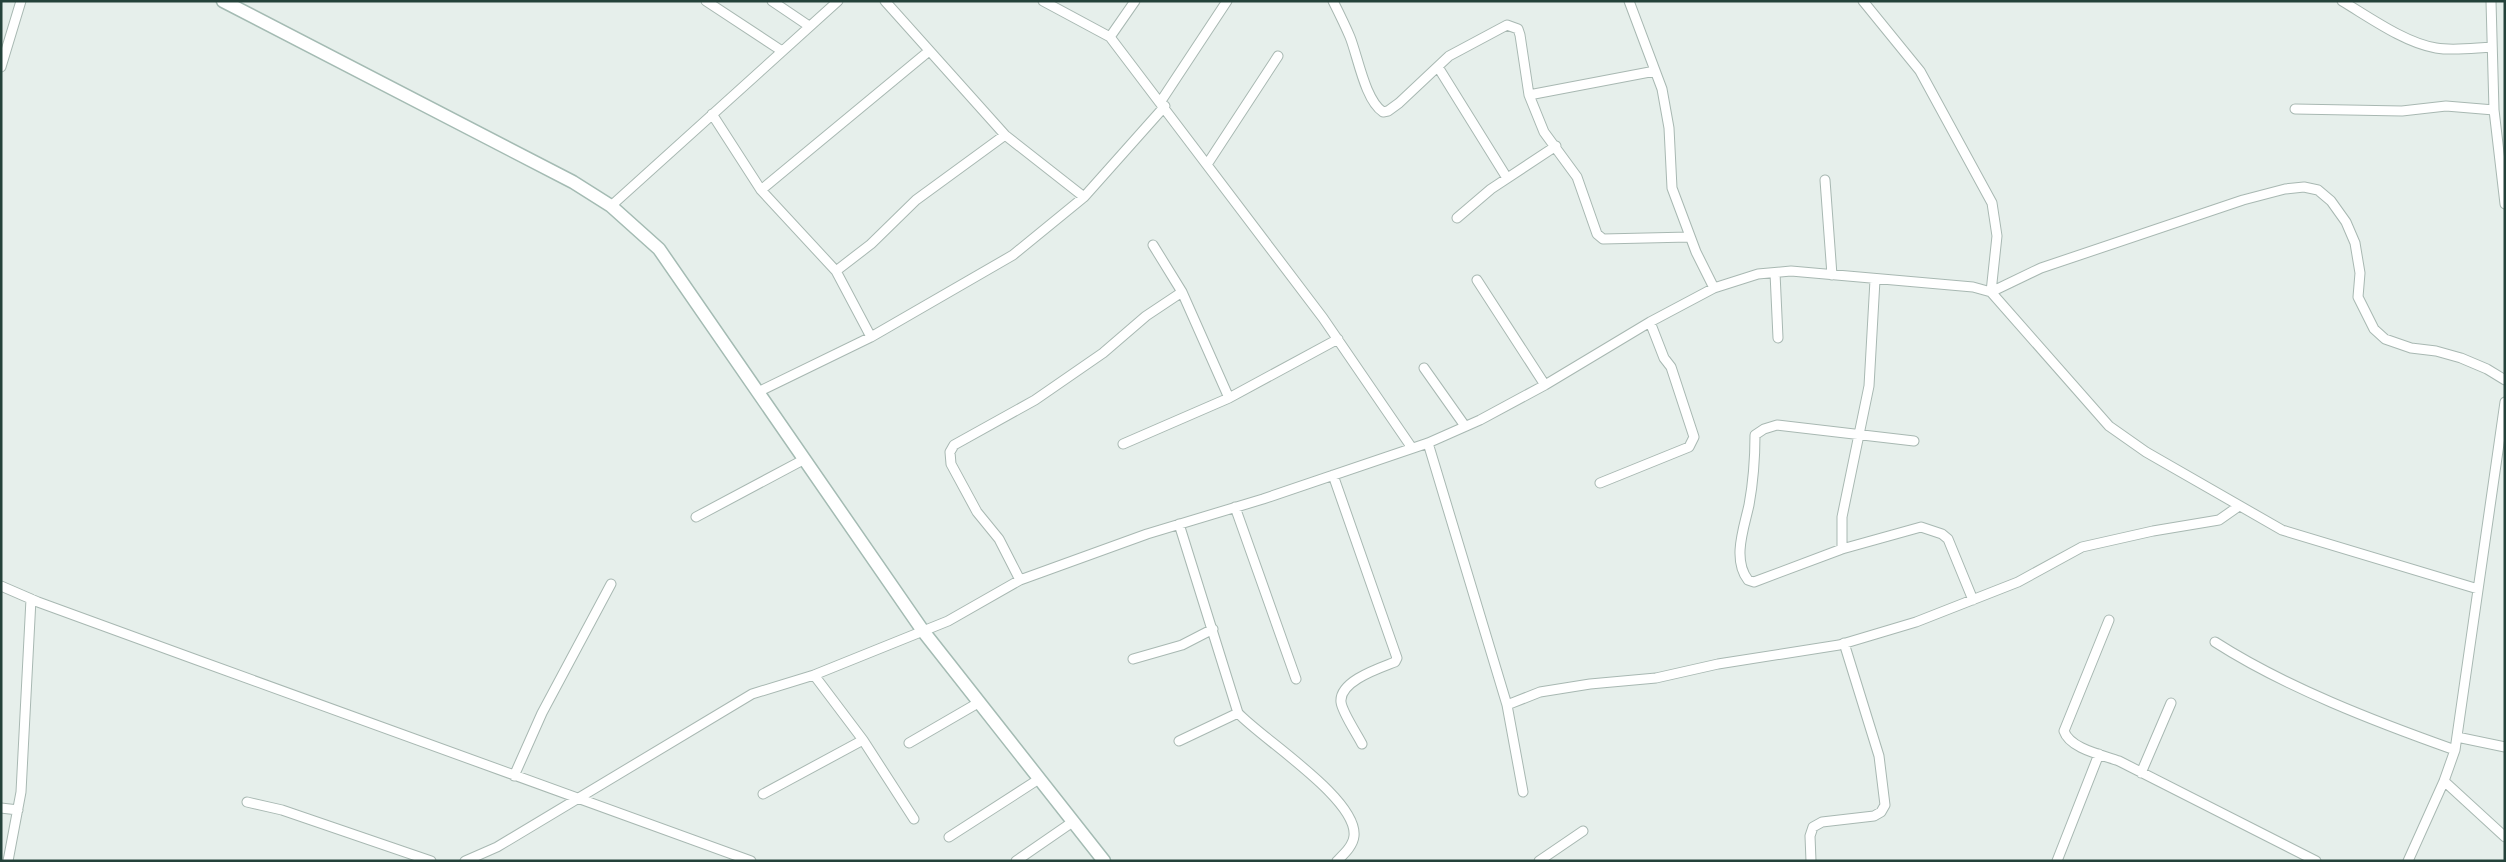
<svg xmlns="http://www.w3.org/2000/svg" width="2506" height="862" font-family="'Source Sans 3',sans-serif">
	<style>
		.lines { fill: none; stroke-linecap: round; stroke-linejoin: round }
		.street-casing { stroke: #a8b8b2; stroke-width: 11 }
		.secondary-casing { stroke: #a4bbb3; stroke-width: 15 }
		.street { stroke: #fff; stroke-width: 9 }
		.secondary { stroke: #fff; stroke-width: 12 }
	</style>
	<rect width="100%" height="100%" fill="#e6efeb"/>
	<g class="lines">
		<g class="street-casing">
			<path id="street" d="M706 1 782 51
				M772 1 809 26
				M885 1 1005 135 1084 197
				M1043 1 1110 37 1323 318 1412 448
				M1333 1C1339 13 1345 25 1350 37 1358 57 1365 100 1383 112L1388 111 1399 103 1449 56 1507 25 1518 29 1520 35 1529 95
				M1629 1 1662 89 1669 128 1672 188 1696 252 1714 288
				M1863 1 1920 71 1992 203 1997 236 1991 292
				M2342 1C2369 17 2405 43 2436 48 2454 51 2473 48 2491 47
				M2491 1 2494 110 2505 204
				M1110 37 1135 1
				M1 67 21 1
				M1438 67 1507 178
				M1655 71 1529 95 1544 132 1577 177 1597 234 1603 239 1689 237
				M1161 101 1227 1
				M2295 109 2402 111 2446 106 2494 110
				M712 114 761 190 836 271 871 337
				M1208 163 1278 56
				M1825 180 1832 275
				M761 190 929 51
				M611 206 838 1
				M1457 218 1491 189 1556 146
				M1153 245 1182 292 1229 398
				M836 271 871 244 916 200 1005 135
				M1775 273 1778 338
				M1477 280 1545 385
				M1991 292 2041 268 2243 200 2285 189 2304 187 2318 190 2331 201 2346 222 2355 243 2360 273 2358 297 2374 329 2385 339 2411 348 2436 351 2461 358 2487 369 2505 380
				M1424 368 1465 426
				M758 392 871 337 1013 255 1084 197 1165 106
				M1914 441 1777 425 1764 429 1755 435C1755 458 1753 483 1749 505 1744 528 1732 559 1748 580L1754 582 1842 549 1921 527 1942 534 1948 539 1973 600
				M1428 443 1507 705 1523 792
				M1123 444 1229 398 1338 339
				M1333 475 1397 658 1395 662C1380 668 1339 681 1341 702 1342 712 1357 734 1362 744
				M1600 483 1689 447 1694 437 1671 367 1664 358 1650 322
				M1235 507 1296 679
				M696 517 803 460
				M1179 524 1238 713C1262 739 1358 799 1354 836 1353 846 1344 854 1337 861
				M1842 549V517L1869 386 1875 280
				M1020 580 999 539 977 512 951 464 950 452 954 445 1035 400 1103 353 1146 316 1182 292
				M1 586 38 602 197 660 751 861
				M2109 620 2064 731C2070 749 2103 755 2119 761L2316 861
				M2215 642C2285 687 2376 722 2455 750
				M1133 659 1182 645 1213 629
				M814 675 863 740 914 819
				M1507 705 1540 692 1590 684 1656 678 1718 664 1839 645 1916 622 2018 582 2082 547 2153 531 2219 520 2239 506
				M2457 737 2505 747
				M1179 741 1238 713
				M909 743 978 703
				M2141 773 2171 703
				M514 776 542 713 611 584
				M2444 781 2505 837
				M763 794 863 740
				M247 802 282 810 431 861
				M1 808 18 810
				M949 837 1039 779
				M8 861 21 792 31 599
				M465 861 497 847 752 694 814 675 948 621 1020 580 1147 534 1263 499 1428 443 1480 420 1545 385 1650 322 1714 288 1758 274 1791 271 1973 287 1991 292 2109 426 2146 452 2282 530 2478 589
				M1016 861 1074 821
				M1539 861 1583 831
				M1811 861 1810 836 1813 827 1822 822 1874 816 1881 812 1885 805 1879 756 1844 643
				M2057 861 2099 754
				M2408 861 2444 781 2455 750 2505 402"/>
		</g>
		<g class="secondary-casing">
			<path id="secondary" d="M223 1 573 182 611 206 659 249 923 631 1104 861"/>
		</g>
		<use href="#street" class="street"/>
		<use href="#secondary" class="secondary"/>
	</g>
	<rect width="2506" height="862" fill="none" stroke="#24423a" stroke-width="5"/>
</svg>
